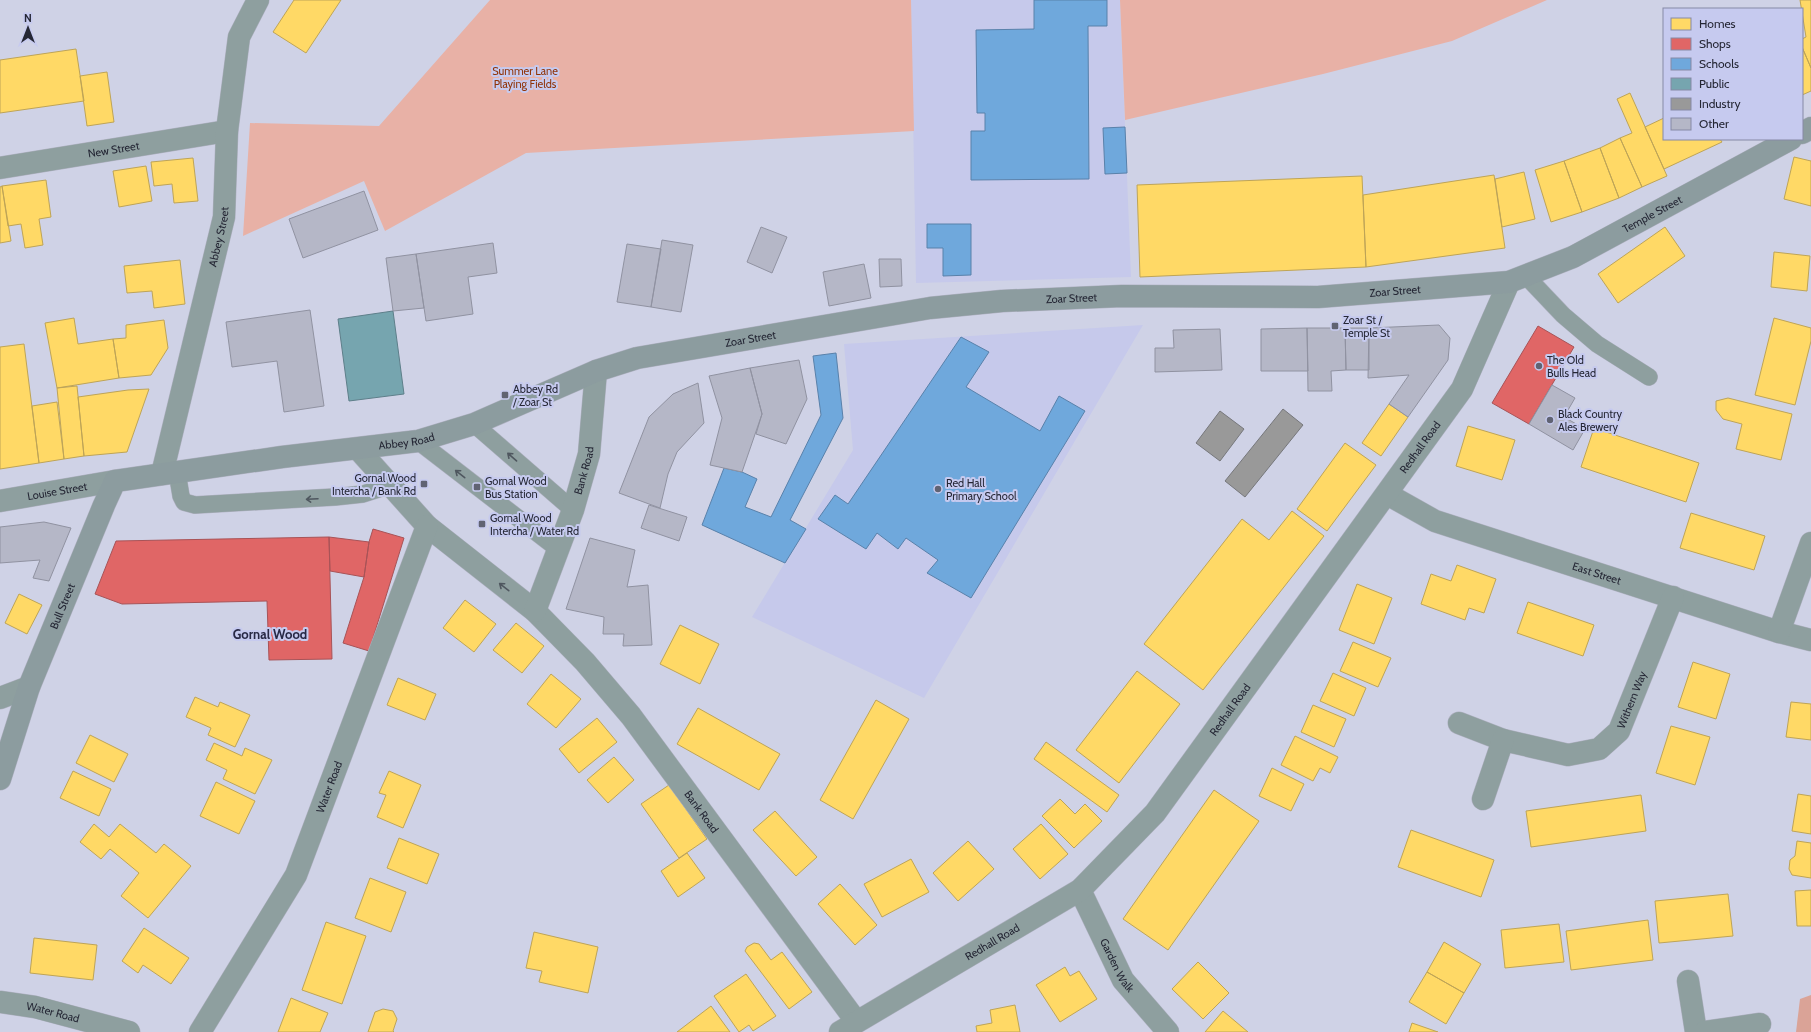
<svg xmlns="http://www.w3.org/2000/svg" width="1811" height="1032" font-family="Cabin,sans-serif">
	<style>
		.built { fill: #c6c9eb }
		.green { fill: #e8b1a6 }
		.forest { fill: #daa397 }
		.homes { fill: #ffd966; stroke: #bea457 }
		.shops { fill: #e06666; stroke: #a85357 }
		.schools { fill: #6fa8dc; stroke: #5981aa }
		.public { fill: #76a5af; stroke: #5e7f8a }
		.industry { fill: #999; stroke: #76777b }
		.building { fill: #b5b7c7; stroke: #9092a1 }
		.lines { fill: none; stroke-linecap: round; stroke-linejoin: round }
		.service-casing { stroke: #afb1c1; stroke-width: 18 }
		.minor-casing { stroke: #afb1c1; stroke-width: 23 }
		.tertiary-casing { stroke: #afb1c1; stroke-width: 23 }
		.secondary-casing { stroke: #afb1c1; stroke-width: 23 }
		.service { stroke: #8e9f9f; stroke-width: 17 }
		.minor { stroke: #8e9f9f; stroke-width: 22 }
		.tertiary { stroke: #8e9f9f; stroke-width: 22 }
		.secondary { stroke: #8c9c9f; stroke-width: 22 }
		.oneway { stroke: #4f575f }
		.poi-dot { fill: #606373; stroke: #c6caef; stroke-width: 1.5 }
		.labels { text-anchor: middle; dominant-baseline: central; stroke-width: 4; stroke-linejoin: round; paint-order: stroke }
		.park-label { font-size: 11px; fill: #903307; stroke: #c6caef }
		.street-label { font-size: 11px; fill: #252735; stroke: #c6caef }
		.poi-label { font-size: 11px; fill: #252735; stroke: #c6caef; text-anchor: start }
		.quarter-label { font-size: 13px; font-weight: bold; fill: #282946; stroke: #c6caef }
	</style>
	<rect width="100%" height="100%" fill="#cfd2e6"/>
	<path class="built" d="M911 0H1120L1131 277 916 283Z
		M1143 325 924 698 752 617 853 450 844 344Z"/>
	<path class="green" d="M490 0H911L914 131 526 153 385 231 364 181 243 236 250 123 379 126Z
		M1120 0H1547L1452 41 1323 74 1125 120Z"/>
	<path class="forest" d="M1811 995V1032H1796L1800 999Z"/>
	<path class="homes" d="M294 0H341L306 53 273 32Z
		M1800 0H1811V68L1802 47V39L1806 37Z
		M1802 47 1811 68V91L1802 95Z
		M76 49 84 101 0 113V60Z
		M107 72 114 122 87 126 80 76Z
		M1630 93 1667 176 1642 187 1620 138 1632 133 1617 99Z
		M1664 118V139H1720L1722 142 1664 169 1645 127Z
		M1620 138 1642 187 1619 198 1600 148Z
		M1600 148 1619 198 1582 212 1564 161Z
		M1794 157 1811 161V206L1784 199Z
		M193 158 198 201 174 203 172 184 154 186 151 162Z
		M1564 161 1582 212 1551 222 1535 170Z
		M146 166 152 201 119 207 113 171Z
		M1524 172 1535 219 1502 227 1495 179Z
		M1494 175 1505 248 1366 267 1363 195Z
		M1362 176 1366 267 1140 277 1137 185Z
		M46 180 51 217 39 219 43 245 25 248 21 224 8 226 2 186Z
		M2 186 11 241 0 243V187Z
		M1665 227 1685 256 1618 303 1598 274Z
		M1774 252 1810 256 1807 291 1771 287Z
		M180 260 185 304 154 308 152 291 127 293 124 266Z
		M74 318 78 344 113 339 119 378 57 388 45 323Z
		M1774 318 1811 328V341L1795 405 1755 395Z
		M164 320 168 348 151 375 119 378 113 339 126 338V325Z
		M24 344 39 463 0 469V347Z
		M77 386 84 456 64 459 57 388Z
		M149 389 127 452 84 456 78 397 128 390Z
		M1728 398 1792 414 1781 460 1736 449 1742 424 1723 419 1716 410V401Z
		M57 402 64 459 39 463 32 406Z
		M1389 404 1408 417 1381 456 1362 443Z
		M1468 426 1515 440 1502 480 1456 466Z
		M1594 428 1699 463 1686 502 1581 467Z
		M1345 443 1376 465 1327 531 1297 509Z
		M1292 511 1324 536 1203 690 1144 644 1242 519 1269 540Z
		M1691 513 1765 536 1754 570 1680 548Z
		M1457 565 1496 579 1484 613 1469 608 1465 620 1421 604 1431 574 1451 581Z
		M1357 584 1392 598 1374 644 1339 630Z
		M19 594 42 605 27 634 5 623Z
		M465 600 496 624 474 652 443 628Z
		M1528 602 1594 625 1583 656 1517 633Z
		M516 623 544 646 522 673 493 650Z
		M680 625 719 644 700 684 660 664Z
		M1353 642 1391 658 1378 687 1340 671Z
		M1693 662 1730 674 1716 719 1678 707Z
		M1137 671 1180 704 1119 783 1076 750Z
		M1333 673 1366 688 1354 716 1320 701Z
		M551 674 581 699 556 728 527 704Z
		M398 678 436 694 425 720 387 705Z
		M195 697 218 707 220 702 250 715 235 747 208 735 211 728 186 717Z
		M876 700 909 719 853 819 820 800Z
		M1791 702 1811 704V740L1786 737Z
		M1313 705 1346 719 1334 747 1301 732Z
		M698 708 780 754 759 790 677 744Z
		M597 718 617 742 579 773 559 749Z
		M1671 726 1710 737 1695 785 1656 773Z
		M90 735 128 754 114 782 76 763Z
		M1295 736 1338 757 1330 773 1320 768 1313 781 1281 765Z
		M1046 742 1119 795 1107 812 1034 759Z
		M214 743 242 756 245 748 272 760 255 794 223 779 227 770 206 760Z
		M614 757 634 780 608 803 587 780Z
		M1272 768 1304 784 1291 811 1259 796Z
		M73 771 111 789 99 816 60 798Z
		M389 771 421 785 403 828 377 817 386 795 379 793Z
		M216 782 255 801 239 834 200 816Z
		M669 785 707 839 679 858 641 804Z
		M1214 790 1259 821 1168 950 1123 919Z
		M1798 794 1811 796V834L1792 831Z
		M1641 795 1646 831 1531 847 1526 811Z
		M1060 799 1075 814 1085 804 1102 821 1074 848 1042 816Z
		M775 811 817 857 796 876 753 830Z
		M94 824 109 837 120 824 156 853 164 844 191 866 148 918 121 896 139 873 110 849 101 859 80 842Z
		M1041 824 1068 854 1040 879 1013 849Z
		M1411 830 1494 860 1481 897 1398 867Z
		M399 838 439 854 427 884 387 868Z
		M968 841 994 869 958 901 933 873Z
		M1797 841 1811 843V878L1792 875 1789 869 1790 860 1795 856Z
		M687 853 705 878 678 897 661 871Z
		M911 859 929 892 882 917 864 884Z
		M370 878 406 892 391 932 355 918Z
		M840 884 877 925 855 945 818 904Z
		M1811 890V926H1797L1795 891Z
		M1728 894 1733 936 1659 943 1655 901Z
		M1648 920 1653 960 1571 970 1566 931Z
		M326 922 366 936 342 1004 302 990Z
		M1559 924 1564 962 1505 968 1501 930Z
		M144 928 189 958 171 984 143 965 138 973 122 961Z
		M534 932 598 947 588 993 539 982 542 971 526 968Z
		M34 938 97 945 93 980 30 973Z
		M1444 942 1481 964 1464 993 1427 972Z
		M754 943 759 944 771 960 782 952 812 992 789 1009 745 951 747 947Z
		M1198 962 1229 993 1203 1019 1172 989Z
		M1065 967 1070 976 1079 971 1097 999 1060 1022 1036 985Z
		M1427 972 1464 993 1446 1024 1409 1002Z
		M746 974 776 1016 753 1031 749 1025 739 1032 714 996Z
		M291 998 328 1013 320 1032H278Z
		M1015 1005 1020 1032H977L976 1026 992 1023 990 1010Z
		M711 1006 730 1032H677Z
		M383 1009 393 1011 397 1019 393 1031 394 1032H368L375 1012Z
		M1223 1011 1248 1032H1205Z
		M1412 1023 1438 1032H1409Z"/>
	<path class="shops" d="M1538 326 1574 347 1529 424 1492 403Z
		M373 529 404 538 369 651 343 643 364 577 369 542Z
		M329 537 369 542 364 577 330 571Z
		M329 537 332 659 269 660 267 601 122 604 95 594 116 541Z"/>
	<path class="schools" d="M1034 0H1107V26H1088L1089 179 971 180V131H985V113H977L976 30 1034 29Z
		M1125 127 1127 173 1105 174 1103 128Z
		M927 224H971V275L943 276V248H927Z
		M961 337 989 352 966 387 1040 431 1059 396 1085 411 971 598 927 573 938 560 906 538 898 549 877 533 866 549 818 519 835 495 848 504Z
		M836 353 843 418 790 520 806 529 785 563 702 525 724 468 742 472 757 479 745 507 771 517 821 415 813 356Z"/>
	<path class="public" d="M393 311 404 394 349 401 338 319Z"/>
	<path class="industry" d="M1283 409 1303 425 1245 497 1225 481Z
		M1220 411 1244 429 1220 461 1196 443Z"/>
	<path class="building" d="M364 191 378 230 303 258 289 219Z
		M761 227 787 237 772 273 747 262Z
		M662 240 693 245 681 312 651 307Z
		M493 243 497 273 468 277 473 314 426 321 416 254Z
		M627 244 661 249 651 307 617 302Z
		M416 254 424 308 393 311 386 258Z
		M879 259H901L902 286 880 287Z
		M864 264 871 298 829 306 823 272Z
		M310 310 324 406 284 412 277 361 232 367 226 322Z
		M1439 325 1450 338 1448 360 1408 417 1389 404 1409 375 1368 378 1369 328Z
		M1307 328 1308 371H1261V329Z
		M1307 328H1345L1346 370 1331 371 1332 391H1308Z
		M1345 328H1369V370H1346Z
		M1220 329 1222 370 1155 372V348H1174L1173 330Z
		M799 360 807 399 786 444 756 434 762 414 750 368Z
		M750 368 762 414 742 472 710 465 722 418 709 376Z
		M698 383 704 423 677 452 668 474 660 508 619 493 649 417 673 394Z
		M1552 385 1575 398 1564 417 1585 429 1573 450 1529 424Z
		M649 505 687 517 679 541 641 528Z
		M44 522 71 528 49 581 33 578 40 560 0 563V527Z
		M590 538 635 550 627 587 648 585 652 645 623 646 624 634H603L604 617 566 609Z"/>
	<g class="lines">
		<g class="service-casing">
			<path id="service" d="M1526 276 1563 315 1597 344 1649 377
				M474 424 573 510
				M418 441 558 549
				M177 472 181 496 184 502 195 505 335 497 363 494 391 485"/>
		</g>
		<g class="minor-casing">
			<g id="minor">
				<path id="s1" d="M0 168 227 131"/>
				<path id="s2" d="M358 449 427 526 535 611 585 662 631 716 856 1021"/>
				<path id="s3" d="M1387 494 1435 521 1779 632 1811 640"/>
				<path id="s4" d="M535 611 573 510 589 454 596 371"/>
				<path d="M1779 632 1811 543"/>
				<path d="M0 698 29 687"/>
				<path id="s5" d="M1459 723 1503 740 1568 755 1599 749 1619 731 1673 597"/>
				<path d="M1483 799 1503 740"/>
				<path id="s6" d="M1080 890 1123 980 1168 1032"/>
				<path d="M1688 981 1696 1032"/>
				<path id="s7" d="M0 1002 35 1007 129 1032"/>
				<path id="s8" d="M200 1032 296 875 427 526"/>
				<path d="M1705 1032 1760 1024"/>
			</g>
		</g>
		<g class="tertiary-casing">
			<g id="tertiary">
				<path id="s9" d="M162 474 224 217 227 131 239 37 258 0"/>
				<path id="s10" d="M0 501 115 481"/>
				<path id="s11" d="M840 1032 1080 890 1155 813 1462 389 1509 282"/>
			</g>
		</g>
		<g class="secondary-casing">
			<g id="secondary">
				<path d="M1802 133 1811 128"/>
				<path id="s12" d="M0 779 29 687 104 505 115 481 282 457 418 441 474 424 596 371 637 358 930 308 1002 301 1122 296 1318 297 1509 282 1573 257 1791 139"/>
			</g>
		</g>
		<use href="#service" class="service"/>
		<use href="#minor" class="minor"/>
		<use href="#tertiary" class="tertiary"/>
		<use href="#secondary" class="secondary"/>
	</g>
	<defs><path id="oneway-shaft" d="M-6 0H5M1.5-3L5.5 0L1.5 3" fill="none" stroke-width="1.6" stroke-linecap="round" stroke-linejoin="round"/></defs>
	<g class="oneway">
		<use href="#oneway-shaft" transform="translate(512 457) rotate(-139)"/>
		<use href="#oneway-shaft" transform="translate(460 474) rotate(-142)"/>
		<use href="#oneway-shaft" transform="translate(312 499) rotate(177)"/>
		<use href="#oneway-shaft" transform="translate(504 587) rotate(-142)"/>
	</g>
	<g class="poi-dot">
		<rect x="1331" y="322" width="8" height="8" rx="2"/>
		<circle cx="1539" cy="366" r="4"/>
		<rect x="501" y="391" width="8" height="8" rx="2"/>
		<circle cx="1550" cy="420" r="4"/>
		<rect x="420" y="480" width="8" height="8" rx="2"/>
		<rect x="473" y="483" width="8" height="8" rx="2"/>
		<circle cx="938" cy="489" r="4"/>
		<rect x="478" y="520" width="8" height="8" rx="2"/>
	</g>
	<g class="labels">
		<g class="park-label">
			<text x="525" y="71">Summer Lane<tspan x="525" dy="13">Playing Fields</tspan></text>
		</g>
		<g class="street-label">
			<text stroke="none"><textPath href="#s1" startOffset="115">New Street</textPath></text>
			<text stroke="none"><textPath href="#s12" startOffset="1896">Temple Street</textPath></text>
			<text stroke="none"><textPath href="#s9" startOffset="244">Abbey Street</textPath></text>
			<text stroke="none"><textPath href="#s12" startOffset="1623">Zoar Street</textPath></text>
			<text stroke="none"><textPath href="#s12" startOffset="1299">Zoar Street</textPath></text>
			<text stroke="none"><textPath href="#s12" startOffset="975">Zoar Street</textPath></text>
			<text stroke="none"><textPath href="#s12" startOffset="614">Abbey Road</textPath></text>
			<text stroke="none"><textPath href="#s11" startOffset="838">Redhall Road</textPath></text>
			<text stroke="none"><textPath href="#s4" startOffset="149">Bank Road</textPath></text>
			<text stroke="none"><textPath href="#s10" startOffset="58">Louise Street</textPath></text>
			<text stroke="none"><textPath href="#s3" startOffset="225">East Street</textPath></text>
			<text stroke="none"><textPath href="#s12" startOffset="184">Bull Street</textPath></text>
			<text stroke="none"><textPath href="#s5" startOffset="206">Withern Way</textPath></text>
			<text stroke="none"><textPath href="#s11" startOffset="514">Redhall Road</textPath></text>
			<text stroke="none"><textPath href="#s8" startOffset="278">Water Road</textPath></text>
			<text stroke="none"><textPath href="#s2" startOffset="502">Bank Road</textPath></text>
			<text stroke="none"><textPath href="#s11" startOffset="177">Redhall Road</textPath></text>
			<text stroke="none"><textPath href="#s6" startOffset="84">Garden Walk</textPath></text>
			<text stroke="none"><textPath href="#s7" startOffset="54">Water Road</textPath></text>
		</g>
		<g class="poi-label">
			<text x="1343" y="320">Zoar St /<tspan x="1343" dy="13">Temple St</tspan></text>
			<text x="1547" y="360">The Old<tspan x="1547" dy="13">Bulls Head</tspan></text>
			<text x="513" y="389">Abbey Rd<tspan x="513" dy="13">/ Zoar St</tspan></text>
			<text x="1558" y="414">Black Country<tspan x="1558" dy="13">Ales Brewery</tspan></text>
			<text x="416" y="478" text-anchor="end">Gornal Wood<tspan x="416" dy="13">Intercha / Bank Rd</tspan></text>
			<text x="485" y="481">Gornal Wood<tspan x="485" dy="13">Bus Station</tspan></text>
			<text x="946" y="483">Red Hall<tspan x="946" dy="13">Primary School</tspan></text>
			<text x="490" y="518">Gornal Wood<tspan x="490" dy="13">Intercha / Water Rd</tspan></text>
		</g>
		<g class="quarter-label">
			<text x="270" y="634">Gornal Wood</text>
		</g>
	</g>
	<rect x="1663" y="8" width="140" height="132" fill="#c6caef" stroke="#8689a5"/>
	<rect x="1671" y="18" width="20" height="12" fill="#ffd966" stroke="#8689a5"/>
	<text x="1699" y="28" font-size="12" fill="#252735">Homes</text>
	<rect x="1671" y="38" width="20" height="12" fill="#e06666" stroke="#8689a5"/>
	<text x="1699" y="48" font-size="12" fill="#252735">Shops</text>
	<rect x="1671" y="58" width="20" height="12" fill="#6fa8dc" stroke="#8689a5"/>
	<text x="1699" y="68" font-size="12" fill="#252735">Schools</text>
	<rect x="1671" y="78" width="20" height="12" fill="#76a5af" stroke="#8689a5"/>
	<text x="1699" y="88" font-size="12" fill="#252735">Public</text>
	<rect x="1671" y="98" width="20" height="12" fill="#999999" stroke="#8689a5"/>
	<text x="1699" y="108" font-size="12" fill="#252735">Industry</text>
	<rect x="1671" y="118" width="20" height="12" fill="#b5b7c7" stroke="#8689a5"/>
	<text x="1699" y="128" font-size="12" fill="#252735">Other</text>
	<g transform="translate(28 28)" stroke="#c6caef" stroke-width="3" paint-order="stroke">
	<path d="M0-3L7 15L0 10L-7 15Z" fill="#252735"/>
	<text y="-6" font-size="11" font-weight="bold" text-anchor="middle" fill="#252735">N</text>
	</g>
</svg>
